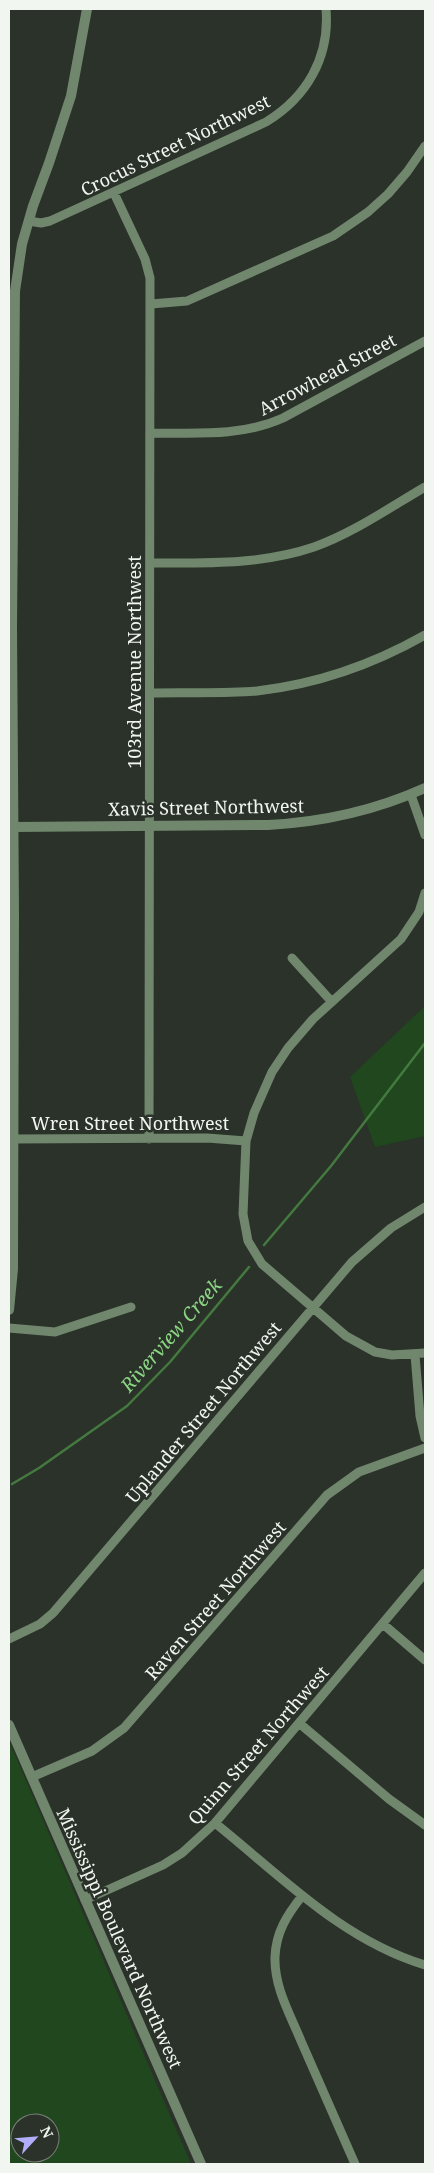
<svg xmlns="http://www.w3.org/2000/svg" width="434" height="2173" font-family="'Noto Serif',serif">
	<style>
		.green { fill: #20471d; fill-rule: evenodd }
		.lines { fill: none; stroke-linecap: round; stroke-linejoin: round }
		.stream { stroke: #447a3f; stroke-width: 2.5 }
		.minor { stroke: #70876d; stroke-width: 9 }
		.tertiary { stroke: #70876d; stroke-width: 10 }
		.labels { text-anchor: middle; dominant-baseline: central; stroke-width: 5; stroke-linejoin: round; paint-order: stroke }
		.street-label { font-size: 18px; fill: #f1f6f1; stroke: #2a3229 }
		.water-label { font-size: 19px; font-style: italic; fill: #8bd684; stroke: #2a3229 }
	</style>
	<rect width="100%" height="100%" fill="#2a3229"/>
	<path class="green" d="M425 1006V1136L375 1147 350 1077Z
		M9 1741 191 2164H9ZM20 2123H50V2153H20Z"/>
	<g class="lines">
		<path class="stream" d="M264 1245 331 1166 425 1043
			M12 1484 39 1468 127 1406 170 1362 249 1267"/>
		<path class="minor" d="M114 193 145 259 150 278 149 1139
			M29 221 41 223 50 221 266 122C307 97 330 57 326 9
			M151 304 187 301 333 236 368 212 388 194 407 172 425 146
			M151 433C196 433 241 437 283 418L425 341
			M151 563C206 563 261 565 314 547 353 533 389 508 425 487
			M150 693C186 692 222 694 257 691 318 684 372 665 425 635
			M411 795 425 835
			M425 893 419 912 401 939 313 1019 288 1048 272 1072 254 1113 246 1141 243 1214 248 1241 262 1264 346 1336 375 1352 392 1355 425 1353
			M292 958 332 1002
			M13 1139 207 1138 246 1141
			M9 1328 55 1332 131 1307
			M415 1355 420 1416 425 1438
			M383 1624 425 1660
			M9 1639 40 1624 53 1613 352 1262 391 1228 425 1207
			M299 1723 389 1799 425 1825
			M32 1777 92 1751 124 1728 327 1495 359 1472 425 1448
			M215 1823C281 1876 342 1940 425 1965
			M302 1896C287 1915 276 1932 275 1957 274 1987 290 2014 301 2041 319 2082 337 2123 355 2164
			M85 1900 163 1865 182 1853 215 1823 425 1573"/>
		<path class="tertiary" d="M13 827 268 825C324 822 374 811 425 788
			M9 1310 13 1269 14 913 12 627 15 291 22 244 33 206 49 163 71 96 87 9
			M9 1725 201 2164"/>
	</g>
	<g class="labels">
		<g class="street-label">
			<text transform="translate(175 145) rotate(-26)">Crocus Street Northwest</text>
			<text transform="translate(327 374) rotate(-28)">Arrowhead Street</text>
			<text transform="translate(134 662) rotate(-90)">103rd Avenue Northwest</text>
			<text transform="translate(206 807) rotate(-1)">Xavis Street Northwest</text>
			<text x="130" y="1123">Wren Street Northwest</text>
			<text transform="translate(203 1412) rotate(-50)">Uplander Street Northwest</text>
			<text transform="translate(215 1600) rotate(-49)">Raven Street Northwest</text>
			<text transform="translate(258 1745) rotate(-49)">Quinn Street Northwest</text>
			<text transform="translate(120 1938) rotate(66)">Mississippi Boulevard Northwest</text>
		</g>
		<g class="water-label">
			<text transform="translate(171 1335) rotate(-49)">Riverview Creek</text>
		</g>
	</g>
	<rect width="434" height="2173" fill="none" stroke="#f1f6f1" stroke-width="20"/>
	<g transform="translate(35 2138) rotate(64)"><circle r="24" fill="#2a3229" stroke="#7a8079"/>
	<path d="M0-4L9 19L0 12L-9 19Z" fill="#b2adf9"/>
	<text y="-8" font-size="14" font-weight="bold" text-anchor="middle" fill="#f1f6f1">N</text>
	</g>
</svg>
